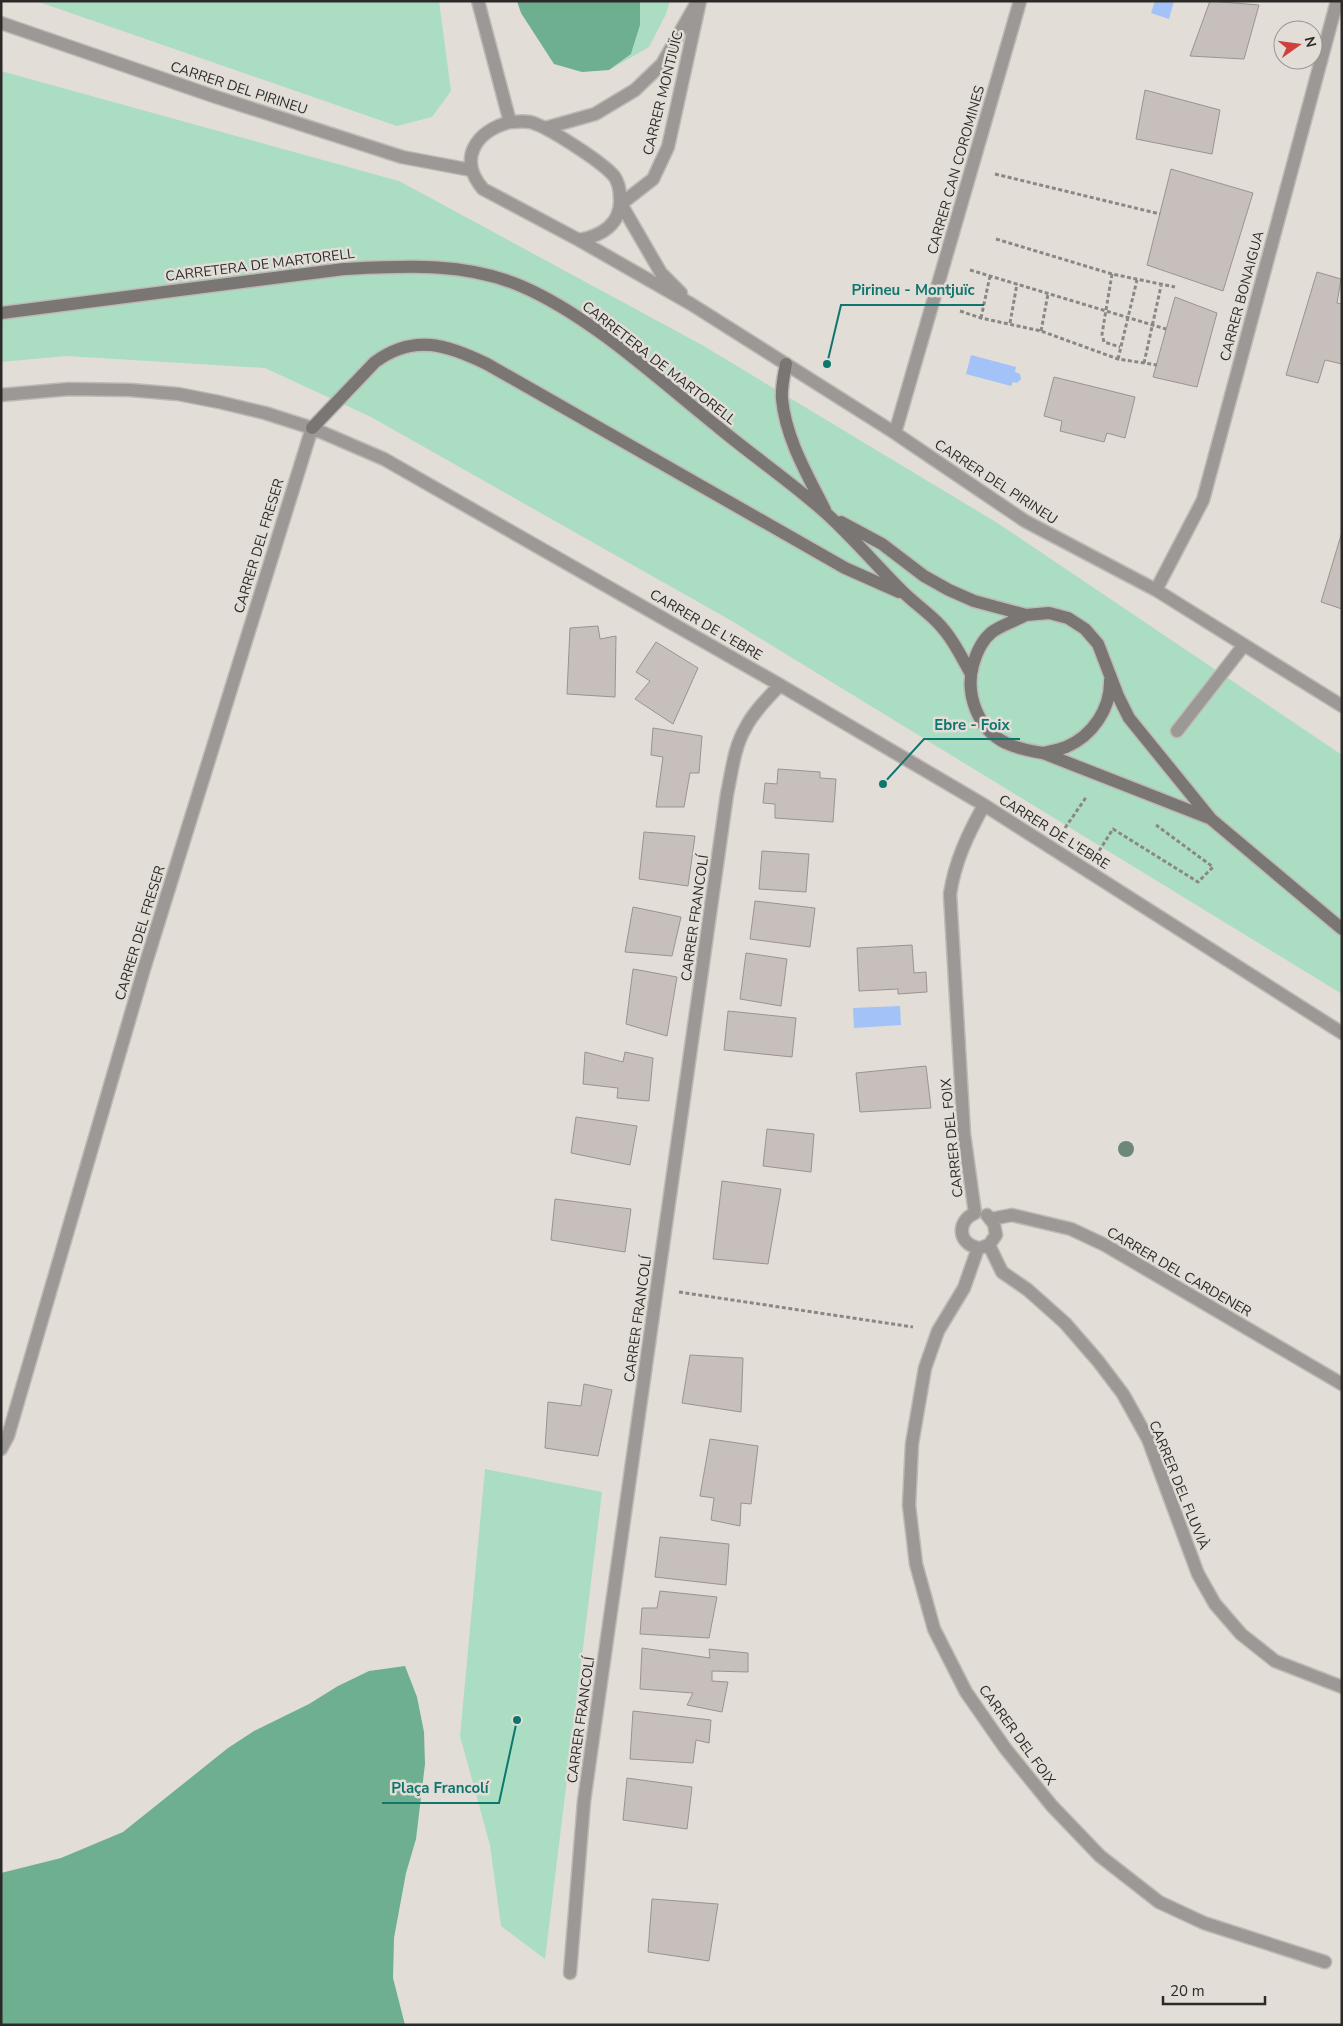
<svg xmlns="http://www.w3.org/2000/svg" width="1343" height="2026" font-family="'Nunito Sans',sans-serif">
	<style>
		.green { fill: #abddc2 }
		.forest { fill: #6daf8e }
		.water { fill: #a3c2f8 }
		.building { fill: #c6bfbb; stroke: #9a9390 }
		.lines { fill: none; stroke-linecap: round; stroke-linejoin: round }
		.street-casing { stroke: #beb9b4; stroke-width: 15 }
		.secondary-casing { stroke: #beb9b4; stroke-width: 15 }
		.path { stroke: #8b8884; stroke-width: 3; stroke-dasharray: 4 2.5; stroke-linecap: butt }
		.street { stroke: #9b9896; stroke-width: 12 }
		.secondary { stroke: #7a7674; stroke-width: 12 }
		.tree { fill: #6c8879 }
		.labels { text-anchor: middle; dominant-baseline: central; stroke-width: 5; stroke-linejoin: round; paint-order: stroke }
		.street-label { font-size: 14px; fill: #2c2a28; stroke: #e2ddd7 }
		.leader { fill: none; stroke: #0f766e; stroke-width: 2 }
		.callout-dot { fill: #0f766e; stroke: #e2ddd7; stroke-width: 2 }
		.callout-label { font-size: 15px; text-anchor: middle; font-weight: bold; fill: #0f766e; stroke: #e2ddd7; stroke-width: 5; stroke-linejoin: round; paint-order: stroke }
	</style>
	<rect width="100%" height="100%" fill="#e2ddd7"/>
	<path class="green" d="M36 1H439L451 91 432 117 397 126Z
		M640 1H670L666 14 649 47 609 70 631 54 640 25Z
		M1 71 399 181 702 345 999 524 1342 755V994L730 620 371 417 265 368 66 356 1 362Z
		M485 1469 602 1492 545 1959 501 1926 490 1845 460 1736Z"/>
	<path class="forest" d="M517 1H640V25L631 54 609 70 582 72 554 64 521 13Z
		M405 1666 417 1697 424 1732 425 1764 416 1839 406 1873 394 1938 393 1978 405 2025H1V1873L61 1858 123 1832 228 1748 254 1731 309 1704 338 1686 369 1671Z"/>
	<path class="water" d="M1155 1H1174L1169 19 1151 13Z
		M971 355 1016 367 1015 372 1020 374 1021 379 1017 383 1013 382 1011 386 966 374Z
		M900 1006 901 1025 854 1028 853 1008Z"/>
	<path class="building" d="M1210 1 1259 5 1244 59 1190 56Z
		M1145 90 1220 110 1212 154 1136 139Z
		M1171 169 1253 193 1223 291 1147 265Z
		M1317 272 1341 279 1337 303 1342 304V364L1325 360 1318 383 1286 375Z
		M1175 297 1217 313 1197 387 1153 377Z
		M1054 377 1135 397 1125 438 1107 433 1104 442 1060 431 1062 421 1044 416Z
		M1342 532V609L1321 602Z
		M598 626 600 639 616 636 615 697 567 694 570 628Z
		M656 642 698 668 673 724 635 699 650 681 636 672Z
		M653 728 702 736 699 773H690L684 807H656L663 757 651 755Z
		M778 769 820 772V778L836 779 833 822 775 818V804L763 803 765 783 777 784Z
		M644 832 695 836 688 886 639 879Z
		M762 851 809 854 806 892 759 889Z
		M755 901 815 908 810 947 750 939Z
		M633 907 681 917 672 956 625 952Z
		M912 945 914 973 926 972 927 992 898 994V989L859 991 857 948Z
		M746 953 787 959 781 1006 740 999Z
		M633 969 677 977 667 1036 626 1024Z
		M728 1011 796 1018 792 1057 724 1050Z
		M585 1052 623 1062 625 1052 653 1058 649 1101 617 1098 618 1088 583 1084Z
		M926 1066 931 1108 860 1112 856 1073Z
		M576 1117 637 1126 630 1165 571 1153Z
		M767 1129 814 1134 811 1172 763 1166Z
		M722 1181 781 1189 768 1264 713 1259Z
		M555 1199 631 1209 625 1252 551 1240Z
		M690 1355 743 1358 741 1412 682 1403Z
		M584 1384 612 1390 598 1456 545 1448 548 1402 581 1406Z
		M710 1439 758 1446 751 1504 741 1503 740 1526 711 1520 714 1498 700 1496Z
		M660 1537 729 1544 726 1585 655 1577Z
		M660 1591 717 1597 709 1638 640 1634 642 1608H657Z
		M642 1648 710 1658 709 1649 748 1653V1672L712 1671V1681L728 1682 722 1712 687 1705 693 1693 640 1689Z
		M633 1711 711 1720 709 1743 696 1740 693 1763 630 1759Z
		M627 1778 692 1787 687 1829 623 1820Z
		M652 1899 718 1904 709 1961 648 1952Z"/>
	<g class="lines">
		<g class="street-casing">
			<path id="street" d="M478 1 510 122
				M1 23 213 96 402 157 471 170
				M510 122C516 122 524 121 530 122 547 126 602 162 614 176 619 183 620 190 620 198 622 224 601 236 579 240L483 189C457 159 476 131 510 122Z
				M545 128 595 114 635 90 662 64 695 6
				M621 204 653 179 668 147 700 1
				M621 204 661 273 681 293
				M579 240 691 304 895 433 1025 521 1156 590 1342 706
				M1 395 69 389 130 390 178 394 219 402 265 413 312 428 384 459 780 685 984 805 1342 1033
				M895 433 1020 1
				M1156 590 1203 500 1337 1
				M1177 731 1244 645
				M975 1213 964 1134 950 894C955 861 968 834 984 805
				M975 1213C957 1221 957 1243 978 1248
				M991 1219 1012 1215 1071 1229 1105 1245 1342 1384
				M989 1245 1002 1272 1028 1290 1065 1323 1098 1361 1123 1394 1148 1439 1198 1574 1215 1604 1241 1634 1275 1661 1342 1687
				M983 1247 989 1245 996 1235 994 1224 987 1215
				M978 1248 964 1288 938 1331 925 1368 912 1444 909 1505 916 1564 934 1629 966 1692 1005 1748 1052 1806 1100 1856 1159 1902 1204 1923 1325 1962
				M1 1449 8 1436 144 969 312 428
				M570 1973 584 1801 727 794C732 771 734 747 746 727 754 711 768 698 780 685"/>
		</g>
		<g class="secondary-casing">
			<path id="secondary" d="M1 313 344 269C404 266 465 262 521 286 591 316 659 380 718 427 754 457 794 484 828 515 854 539 877 566 902 591 913 602 926 611 937 622 952 637 961 656 971 674
				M786 364C784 375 781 388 782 399 786 439 807 474 825 510
				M312 428 375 362C414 333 448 345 487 364L845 568 899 592
				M841 522 882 544 924 576 949 590 974 601 1026 615 1049 613 1068 618 1085 629 1098 644 1118 696 1129 718 1211 819 1342 929
				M1026 615C1015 621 1002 625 992 632 982 640 976 654 973 665 965 694 978 730 1006 743 1018 749 1030 751 1043 753L1209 818
				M1043 753C1050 751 1059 750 1066 747 1092 736 1111 709 1110 680"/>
		</g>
		<path class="path" d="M995 174 1160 214
			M996 239 1112 274 1175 287
			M970 270 1166 329
			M1112 274 1102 334 1104 342 1120 347
			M960 311 981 318 1041 331 1118 359 1157 365
			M981 318 990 276
			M1010 323 1017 284
			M1041 331 1048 294
			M1118 359 1137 280
			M1144 363 1161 286
			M1065 828 1087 796
			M1099 851 1113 829 1198 882 1213 867 1156 825
			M679 1292 913 1327"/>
		<use href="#street" class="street"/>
		<use href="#secondary" class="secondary"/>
	</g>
	<circle class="tree" cx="1126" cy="1149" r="8"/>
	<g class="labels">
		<g class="street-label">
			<text transform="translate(239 88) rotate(18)">CARRER DEL PIRINEU</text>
			<text transform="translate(663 93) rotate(-76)">CARRER MONTJUÏC</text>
			<text transform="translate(956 170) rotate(-74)">CARRER CAN COROMINES</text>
			<text transform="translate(260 265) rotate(-7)">CARRETERA DE MARTORELL</text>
			<text transform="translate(1242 296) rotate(-75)">CARRER BONAIGUA</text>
			<text transform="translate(659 363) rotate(38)">CARRETERA DE MARTORELL</text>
			<text transform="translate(996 482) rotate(33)">CARRER DEL PIRINEU</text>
			<text transform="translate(259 546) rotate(-73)">CARRER DEL FRESER</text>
			<text transform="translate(706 625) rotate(30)">CARRER DE L'EBRE</text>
			<text transform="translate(1054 832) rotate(32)">CARRER DE L'EBRE</text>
			<text transform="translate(695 918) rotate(-82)">CARRER FRANCOLÍ</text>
			<text transform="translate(140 933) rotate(-73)">CARRER DEL FRESER</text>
			<text transform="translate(952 1138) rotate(-96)">CARRER DEL FOIX</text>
			<text transform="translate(1179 1272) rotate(30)">CARRER DEL CARDENER</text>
			<text transform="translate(638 1319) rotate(-82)">CARRER FRANCOLÍ</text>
			<text transform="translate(1179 1485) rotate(68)">CARRER DEL FLUVIÀ</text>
			<text transform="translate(581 1720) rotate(-82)">CARRER FRANCOLÍ</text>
			<text transform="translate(1017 1735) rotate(54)">CARRER DEL FOIX</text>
		</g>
	</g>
	<path class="leader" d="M827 364L841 305H984M883 784L924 739H1020M517 1720L499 1803H382"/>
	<g class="callout-dot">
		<circle cx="827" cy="364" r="5"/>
		<circle cx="883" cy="784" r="5"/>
		<circle cx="517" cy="1720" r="5"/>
	</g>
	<g class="callout-label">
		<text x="913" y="295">Pirineu - Montjuïc</text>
		<text x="972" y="730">Ebre - Foix</text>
		<text x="440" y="1793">Plaça Francolí</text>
	</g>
	<rect width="1343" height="2026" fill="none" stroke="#2c2a28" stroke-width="5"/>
	<g transform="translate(1298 45) rotate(76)"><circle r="24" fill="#e2ddd7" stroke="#999591"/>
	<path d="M0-4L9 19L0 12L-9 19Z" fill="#ce403b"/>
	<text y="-8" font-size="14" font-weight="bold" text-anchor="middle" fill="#2c2a28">N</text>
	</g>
	<path d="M1163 1996v8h102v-8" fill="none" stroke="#2c2a28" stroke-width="2.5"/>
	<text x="1170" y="1996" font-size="15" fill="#2c2a28" stroke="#e2ddd7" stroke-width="4" paint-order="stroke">20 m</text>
</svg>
